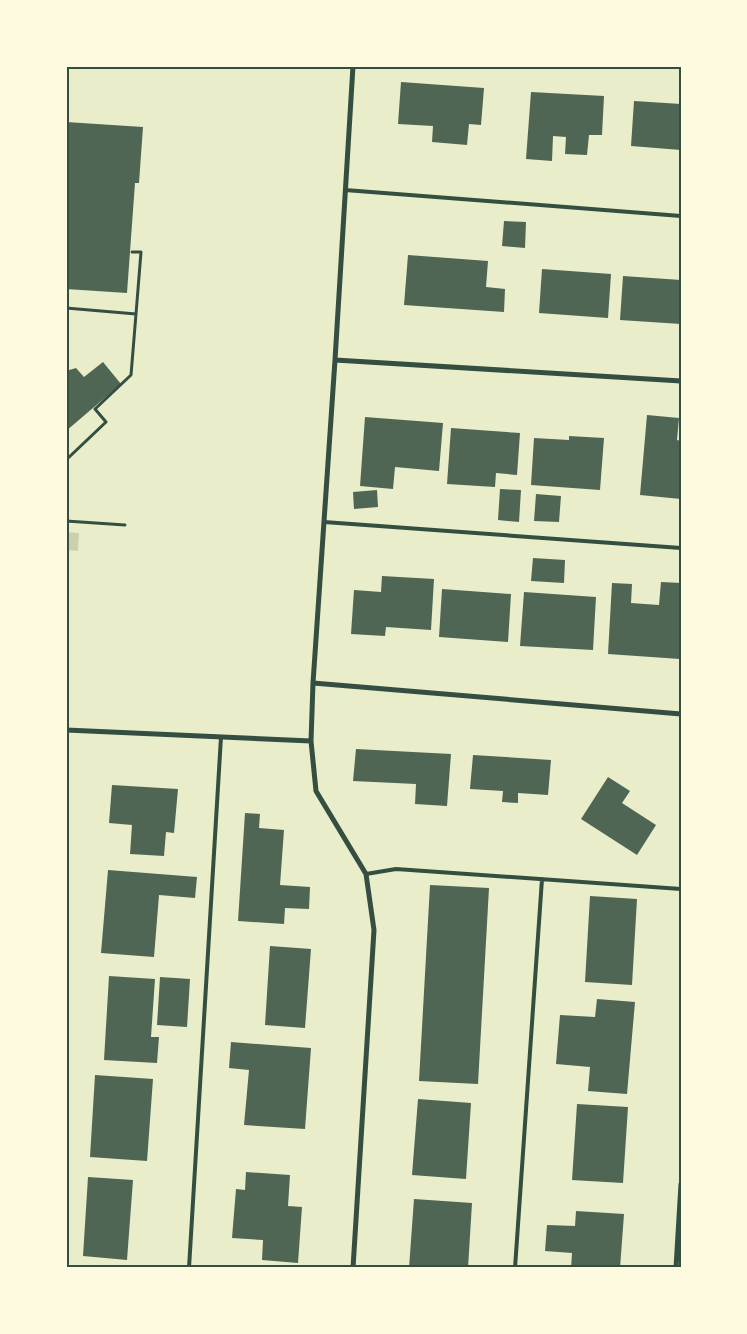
<svg xmlns="http://www.w3.org/2000/svg" width="747" height="1334" font-family="'PT Sans Narrow',sans-serif">
	<style>
		.green { fill: #cad2ad }
		.building { fill: #4f6655 }
		.lines { fill: none; stroke-linecap: round; stroke-linejoin: round }
		.path { stroke: #344e41; stroke-width: 3 }
		.service { stroke: #344e41; stroke-width: 4 }
		.minor { stroke: #344e41; stroke-width: 5 }
		.neatline { fill: none; stroke: #344e41; stroke-width: 2 }
	</style>
	<rect width="100%" height="100%" fill="#e9edc9"/>
	<path class="green" d="M66 532 79 533 78 551 66 550Z"/>
	<path class="building" d="M401 82 484 88 481 125 469 124 467 145 432 142 433 126 398 124Z
		M531 92 604 96 602 135H589L587 155 565 154 566 137 553 136 552 161 526 159Z
		M634 101 681 104V150L631 146Z
		M66 122 143 127 139 183H135L127 293 66 289Z
		M504 221 526 222 525 248 502 246Z
		M408 255 488 261 486 287 505 289 504 312 404 305Z
		M542 269 611 274 608 318 539 313Z
		M623 276 681 280V324L620 320Z
		M103 362 121 384 66 431V371L76 368 84 377Z
		M647 415 679 418 677 440 681 441V499L640 495Z
		M365 417 443 423 439 471 395 467 393 489 360 486Z
		M451 428 520 433 517 475 496 473 495 487 447 484Z
		M569 436 604 438 600 490 531 485 534 438 569 440Z
		M500 489 521 490 519 522 498 520Z
		M377 490 378 507 354 509 353 492Z
		M536 494 561 496 559 522 534 521Z
		M533 558 565 560 564 583 531 581Z
		M382 576 434 579 431 630 386 627 385 636 351 634 354 590 381 592Z
		M661 582 681 583 680 659 608 654 612 583 632 584 631 603 659 605Z
		M442 589 511 594 508 642 439 637Z
		M524 592 596 597 593 650 520 646Z
		M356 749 451 754 447 806 415 804 416 784 353 781Z
		M473 755 551 760 548 795 518 793V803L502 802 503 791 470 789Z
		M608 777 630 791 622 803 656 825 637 855 581 819Z
		M112 785 178 789 174 833 166 832 164 856 130 854 132 825 109 823Z
		M245 813 260 814 259 828 284 830 280 885 310 887 309 909 285 908 284 924 238 921Z
		M108 870 197 877 195 898 159 895 154 957 101 953Z
		M430 885 489 888 478 1084 419 1081Z
		M590 896 637 899 632 985 585 982Z
		M270 946 311 949 305 1028 265 1025Z
		M109 976 155 979 151 1037H159L157 1063 104 1060Z
		M160 977 190 979 187 1027 157 1025Z
		M597 999 635 1002 627 1094 588 1091 590 1067 556 1064 560 1015 595 1017Z
		M231 1042 311 1048 305 1129 244 1125 249 1070 229 1068Z
		M95 1075 153 1079 147 1161 90 1157Z
		M418 1099 471 1103 466 1179 412 1175Z
		M577 1104 628 1107 623 1183 572 1180Z
		M246 1172 290 1175 288 1206 302 1207 298 1263 262 1260 263 1240 232 1238 236 1189 245 1190Z
		M88 1177 133 1180 127 1260 83 1256Z
		M414 1199 472 1203 468 1268H409Z
		M576 1211 624 1214 620 1268H571L572 1253 545 1251 547 1225 575 1226Z"/>
	<g class="lines">
		<path class="path" d="M66 308 136 314 141 252H132
			M66 460 106 422 95 409 131 375 136 314
			M66 521 125 525"/>
		<path class="service" d="M345 190 681 216
			M324 522 681 548
			M366 874 396 869 681 889
			M189 1268 221 737
			M515 1268 542 879"/>
		<path class="minor" d="M335 360 681 381
			M313 683 681 714
			M66 730 311 741
			M353 1268 374 930 366 874 316 791 311 741 313 683 335 360 353 66
			M676 1268 681 1184"/>
	</g>
	<rect width="747" height="1334" fill="none" stroke="#fefae0" stroke-width="135"/>
	<rect x="68" y="68" width="612" height="1198" class="neatline"/>
</svg>
